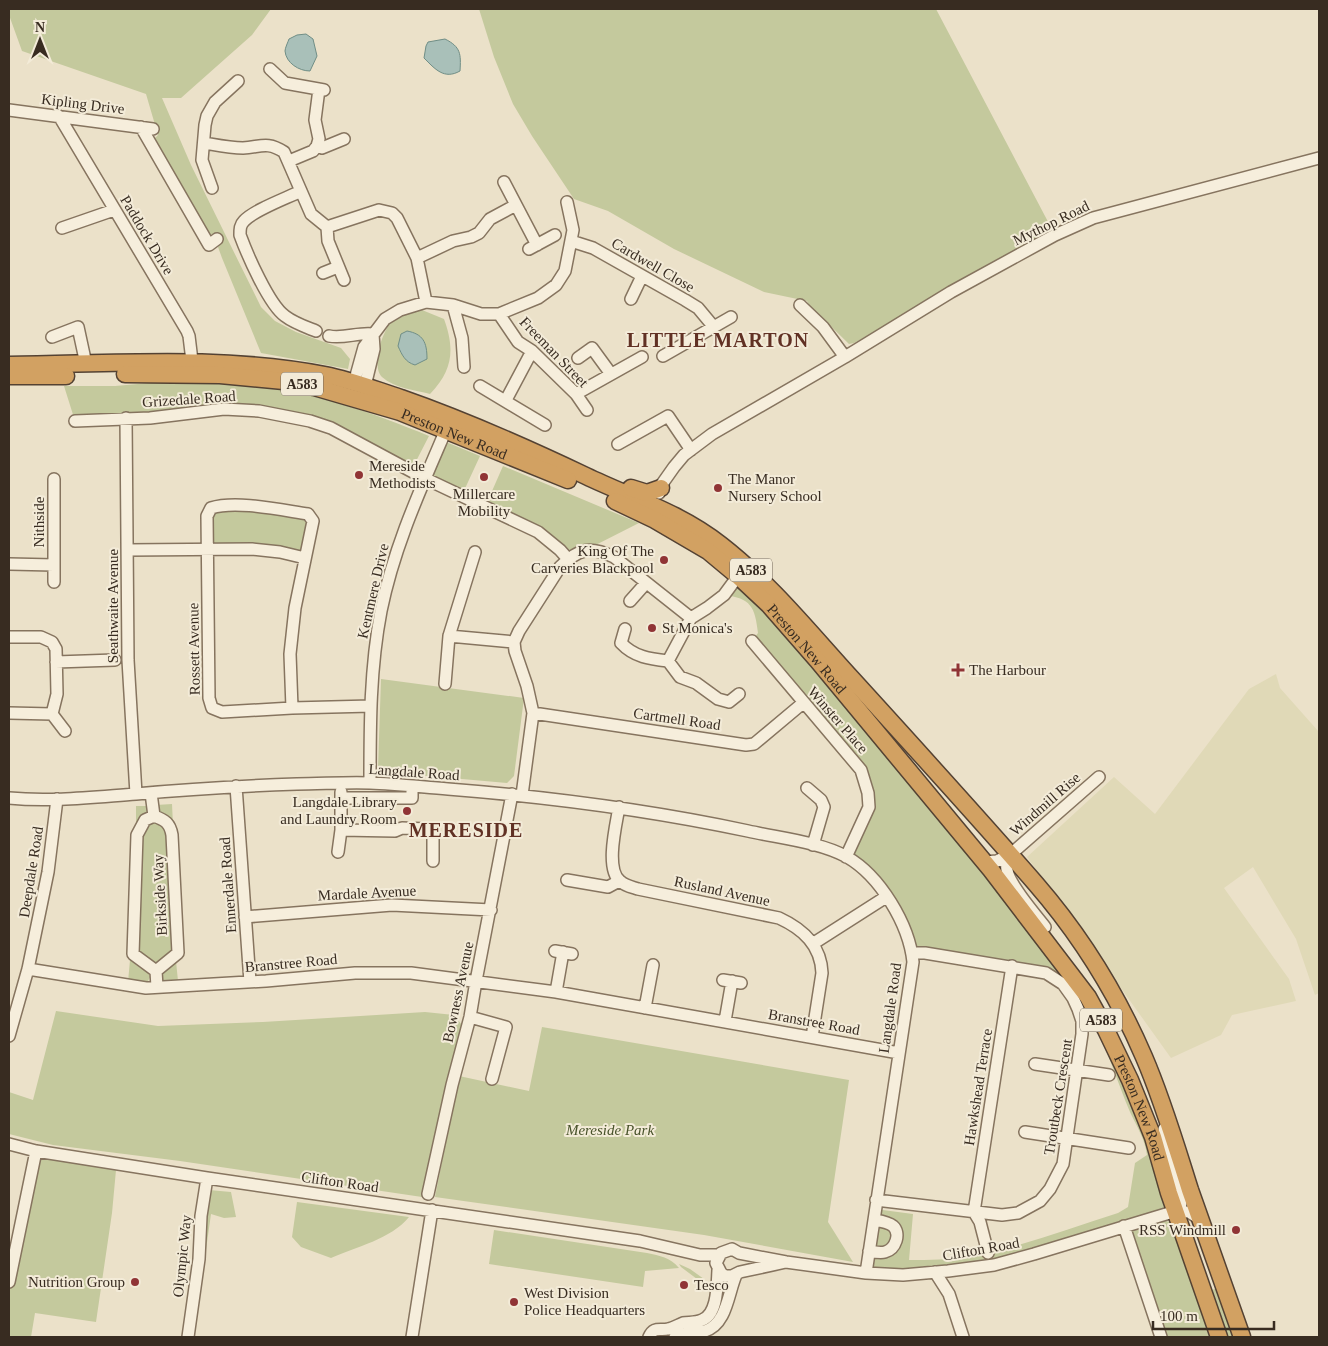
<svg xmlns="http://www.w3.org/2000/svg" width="1328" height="1346" font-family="'Times New Roman',serif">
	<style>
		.farmland { fill: #e0d9b7 }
		.green { fill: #c4c99d }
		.water { fill: #a9c0b9; stroke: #708e86 }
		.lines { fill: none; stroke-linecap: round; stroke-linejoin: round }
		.minor-casing { stroke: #86745f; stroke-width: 14 }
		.highway-casing { stroke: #544233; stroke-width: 19 }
		.minor { stroke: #f6eedc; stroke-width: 11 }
		.highway { stroke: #d2a162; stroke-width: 16 }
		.poi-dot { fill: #903435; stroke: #f3ebd8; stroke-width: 2 }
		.labels { text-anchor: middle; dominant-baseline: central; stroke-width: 4; stroke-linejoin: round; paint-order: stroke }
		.shield { fill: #f3ebd8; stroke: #706558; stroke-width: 1 }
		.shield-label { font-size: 14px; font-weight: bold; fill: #382c21 }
		.street-label { font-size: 15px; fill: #382c21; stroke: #f3ebd8 }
		.poi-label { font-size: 15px; fill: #382c21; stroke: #f3ebd8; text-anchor: start }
		.park-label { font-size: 15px; font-style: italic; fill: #48522a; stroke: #f3ebd8 }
		.district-label { font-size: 20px; font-weight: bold; letter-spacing: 1px; fill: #613124; stroke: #f3ebd8 }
	</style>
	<rect width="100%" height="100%" fill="#ebe1c9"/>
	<path class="farmland" d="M1276 674 1280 688 1319 732V993L1315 995 1296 939 1253 867 1224 888 1289 979 1296 1001 1232 1015 1221 1035 1171 1058 1027 857 1114 777 1155 814 1249 689Z"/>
	<path class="green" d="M9 9H271L252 35 181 98H162L191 165 261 307 275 321 296 332 341 348 350 359 348 369 261 353 222 258 218 247 222 242 218 235H213L208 233 153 140 158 135 146 94 22 51 9 15Z
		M479 9H936L1055 235 854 343 849 344 809 305 807 301 764 292 674 249 608 211 574 199 532 136 513 104 494 57Z
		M422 310 444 319C455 349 453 370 430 394 415 390 394 388 382 377 371 367 382 330 393 320 400 313 412 312 422 310Z
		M149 383C176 383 203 381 230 383 300 387 365 410 429 436L411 471 356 440 259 411 75 421 64 386H115Z
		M446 442 480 456 462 495 429 480Z
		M503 466 639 523 568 559 560 550 485 507Z
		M211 508 308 514 305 558 208 550Z
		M738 576 1046 942 1130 1080 1167 1204 1157 1219 1170 1222 1219 1337H1161L1124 1227 994 1265 866 1273 875 1209 913 1214 909 1260C929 1260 950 1260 970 1256 1020 1248 1069 1228 1118 1213L1128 1207 1135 1163 1147 1155C1145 1139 1137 1127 1130 1112 1112 1069 1098 1017 1066 981L912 953 886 897 846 857 869 807 861 770 752 641 758 633C755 607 751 598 724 595Z
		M381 679 524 698 514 776 507 783 383 772 378 769Z
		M172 804 173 825 159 813 156 805Z
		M136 806H148V813L136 823Z
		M145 820 170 826 178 953 156 971 134 954 137 871Z
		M130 960 140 968 148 972 150 977 147 983 128 982Z
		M176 961 178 981 173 983 160 981 161 971Z
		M56 1011 158 1026 263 1022 425 1012 454 1015 462 1025 422 1197 180 1161 53 1145 9 1134V1092L33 1100Z
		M542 1027 849 1080 828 1222 853 1262 704 1235 435 1197 459 1076 529 1091Z
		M35 1156 116 1170 112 1213 96 1322 35 1313 31 1337H9V1281Z
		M209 1190 231 1192 236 1217 224 1218 211 1214 203 1271H199Z
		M297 1202 409 1217C391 1239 356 1247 331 1258L301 1247 292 1237Z
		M494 1230 647 1253C660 1256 670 1257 679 1268L645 1271 643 1287 489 1264Z
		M679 1264 690 1269 704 1279 701 1282 681 1267Z
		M1220 1287 1237 1337H1227L1212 1290Z"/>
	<path class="water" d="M306 34 313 39 317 56 310 71C299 71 286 63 285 51 285 48 288 42 289 39L297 35Z
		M445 39C461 47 461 54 460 71 444 80 435 69 424 58L426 46 428 42Z
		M407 331C423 334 427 342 427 359L415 365C405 362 402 355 398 346L401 334Z"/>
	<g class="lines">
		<g class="minor-casing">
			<path id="minor" d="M270 69 285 83 324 90
				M9 110 153 129
				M59 116 187 331 189 336 193 369
				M141 127 209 245 217 239
				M204 143C216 145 230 148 243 148 261 147 267 141 284 152L311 214 327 227 379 210 392 213 397 218 417 258 426 302
				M317 146 322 148 344 139
				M289 161 313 151 317 146 319 139 315 120 319 89
				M504 182 537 245
				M212 188 202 160 205 125 207 116 215 102 238 81
				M301 191C287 198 254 210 244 221 240 225 240 229 240 235 247 254 269 305 285 316 294 323 306 327 316 331
				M327 227 328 241 344 280
				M62 228 114 210
				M571 241 593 248 685 300 698 308 713 326
				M529 249 555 235
				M417 258 453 241 471 237 479 233 490 219 516 205
				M323 273 338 267
				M631 299 642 276
				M453 305 462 338 464 367
				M800 305 823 327 845 357
				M499 314 518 342 532 351 576 394 587 410
				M329 336C344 339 358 332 373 334
				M52 337 78 327 86 364
				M663 356 731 317
				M578 358 592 348 611 374
				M354 383 364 347 385 319 400 310 426 302 453 305 481 314H499L538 298 556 285 565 271 573 230 567 202
				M365 386 374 349 373 334
				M480 386 545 425
				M576 394 642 357
				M506 400 532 351
				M126 418 128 660 136 794
				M75 421 150 418 224 409 259 411 310 421 331 428 424 478 538 532 560 550 568 559
				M618 444 668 416 691 450
				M659 493 662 484 674 467 684 455 712 434 845 357 951 292 1055 235 1093 218 1319 158
				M128 550 252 549 280 552 305 558
				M9 564 54 565
				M738 576 724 595 707 608 691 618 668 661 680 677 696 683 718 699 729 702 739 694
				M54 582V479
				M630 601 646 583
				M625 629 621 643C634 657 650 659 668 661
				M449 636 514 642
				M9 637H41L52 642 56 649 57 694 52 714 9 713
				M752 641 861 770 868 793 869 807 846 857
				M56 662 115 660
				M445 684 449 636 475 552
				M292 708 290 654 295 608 313 521 308 514C281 510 236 500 211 508L207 516 209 698 212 708 222 712 292 708 371 706
				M533 713 746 745 754 744 803 703
				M52 714 65 731
				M370 783C370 725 370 668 381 611 394 546 422 486 448 425
				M236 786 250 982
				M807 788 821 800 824 807 813 845
				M151 793 154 816C165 820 170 823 172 835L178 953 156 971 157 987
				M522 795 533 713 527 686 515 651 514 642 519 631 560 567C579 548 590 546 614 557L691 618
				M9 798C51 802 94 797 136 794 189 789 243 786 297 784 321 784 346 782 370 783 396 784 422 787 448 789 549 797 649 810 748 831 779 838 820 842 847 857 880 876 909 924 913 962L866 1273
				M341 798H412V786
				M619 807C616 825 605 869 620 881 625 886 632 887 638 889L779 918C803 929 821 945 822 973L812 1037
				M154 816 145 820 137 835 133 954 156 971
				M341 830 395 831 402 828 427 829 432 833 433 837V861
				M338 852 341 830V792
				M1011 854C1008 859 1006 865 1007 870 1009 885 1035 914 1045 927
				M984 862 997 861 1011 854 1099 777
				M567 880 608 887 619 881
				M245 917 392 905 491 910
				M814 943 886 897
				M555 951 572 954
				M28 969 146 988 266 981 355 973H411L556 992 899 1053
				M723 980 741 983
				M556 992 563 952
				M645 1008 653 965
				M470 1017 506 1027 492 1079
				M725 1021 732 981
				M9 1036 28 969 48 872 57 799
				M1035 1064 1109 1075
				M1164 1129 1170 1159 1181 1198V1204L1176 1211
				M1025 1132 1129 1148
				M9 1144 36 1151 207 1178 640 1241 700 1255H718
				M428 1194 452 1085 470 1017 476 981 512 794
				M876 1200 1002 1215 1018 1213 1040 1201 1050 1189 1063 1164 1082 1034V1021L1078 1009 1073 998 1063 984 1046 973 925 953H912
				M1124 1226 1161 1337
				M869 1251C874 1252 881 1253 885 1252 896 1249 901 1233 893 1226 888 1222 880 1221 874 1220
				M988 1253 980 1222 974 1212 1012 966
				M786 1262 740 1272 732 1276H725L721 1273 716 1263 721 1253 732 1249 739 1253 786 1262 866 1273 903 1275 948 1271 994 1265 1034 1254 1176 1211 1189 1212 1201 1220
				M935 1272 949 1294 963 1337
				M9 1282 36 1151
				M188 1337 199 1259 201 1216 207 1178
				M412 1337 432 1210
				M649 1337C654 1326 660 1331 668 1329 673 1328 678 1325 683 1323 689 1322 696 1323 702 1320 718 1314 717 1285 718 1270
				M675 1337C684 1332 695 1334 705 1331 727 1324 728 1293 736 1275"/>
		</g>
		<g class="highway-casing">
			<g id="highway">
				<path d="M9 365C114 364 221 355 325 375 351 380 376 390 401 398 464 420 525 447 586 476 632 498 681 513 721 545 771 584 810 633 853 680 914 747 976 815 1036 884 1081 936 1117 994 1144 1057 1163 1101 1176 1146 1190 1190 1207 1239 1225 1288 1242 1337"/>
				<path id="s1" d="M125 374 220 375 294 382 314 387 400 412 568 480"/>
				<path d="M9 376H66"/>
				<path d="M631 488 647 493 661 488"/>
				<path id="s2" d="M615 501 655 520 708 551 738 576 769 605 817 660 991 870 1088 997 1106 1030 1130 1080 1153 1137 1169 1193 1219 1337"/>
			</g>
		</g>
		<use href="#minor" class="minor"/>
		<use href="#highway" class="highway"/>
	</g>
	<g class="poi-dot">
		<circle cx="359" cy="475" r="5"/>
		<circle cx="484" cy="477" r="5"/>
		<circle cx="718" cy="488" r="5"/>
		<circle cx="664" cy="560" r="5"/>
		<circle cx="652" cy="628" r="5"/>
		<path d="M955.5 662.5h5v5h5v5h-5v5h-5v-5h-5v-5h5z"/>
		<circle cx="407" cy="811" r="5"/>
		<circle cx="1236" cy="1230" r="5"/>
		<circle cx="135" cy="1282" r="5"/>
		<circle cx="684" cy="1285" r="5"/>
		<circle cx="514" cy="1302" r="5"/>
	</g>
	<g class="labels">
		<g class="shield">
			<rect x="281" y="372.5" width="42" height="23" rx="4"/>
			<rect x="730" y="558.5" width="42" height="23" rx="4"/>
			<rect x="1080" y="1008.5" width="42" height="23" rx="4"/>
		</g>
		<g class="shield-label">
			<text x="302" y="384">A583</text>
			<text x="751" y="570">A583</text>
			<text x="1101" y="1020">A583</text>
		</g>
		<g class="street-label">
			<text transform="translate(83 104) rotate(7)">Kipling Drive</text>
			<text transform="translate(1051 223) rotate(-26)">Mythop Road</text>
			<text transform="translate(147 235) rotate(59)">Paddock Drive</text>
			<text transform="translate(653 265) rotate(30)">Cardwell Close</text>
			<text transform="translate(554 352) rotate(46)">Freeman Street</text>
			<text transform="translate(189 399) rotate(-4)">Grizedale Road</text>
			<text stroke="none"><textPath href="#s1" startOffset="338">Preston New Road</textPath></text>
			<text transform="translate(39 522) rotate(-90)">Nithside</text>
			<text transform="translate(373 591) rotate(-77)">Kentmere Drive</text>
			<text transform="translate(113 606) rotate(-90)">Seathwaite Avenue</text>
			<text transform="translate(194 649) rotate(-91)">Rossett Avenue</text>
			<text stroke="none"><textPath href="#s2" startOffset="245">Preston New Road</textPath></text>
			<text transform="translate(677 719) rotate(8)">Cartmell Road</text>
			<text transform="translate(838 720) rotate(49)">Winster Place</text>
			<text transform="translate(414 772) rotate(4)">Langdale Road</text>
			<text transform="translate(1045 804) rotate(-41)">Windmill Rise</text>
			<text transform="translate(31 872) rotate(-81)">Deepdale Road</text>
			<text transform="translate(228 885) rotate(-94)">Ennerdale Road</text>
			<text transform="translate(722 891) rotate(12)">Rusland Avenue</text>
			<text transform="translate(367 893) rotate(-3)">Mardale Avenue</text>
			<text transform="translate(160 895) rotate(-93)">Birkside Way</text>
			<text transform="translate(291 963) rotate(-5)">Branstree Road</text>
			<text transform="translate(458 992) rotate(-78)">Bowness Avenue</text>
			<text transform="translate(890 1008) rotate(-82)">Langdale Road</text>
			<text transform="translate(814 1022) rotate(10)">Branstree Road</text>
			<text transform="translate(978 1087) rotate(-81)">Hawkshead Terrace</text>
			<text transform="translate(1058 1097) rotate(-81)">Troutbeck Crescent</text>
			<text stroke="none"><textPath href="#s2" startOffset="815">Preston New Road</textPath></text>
			<text transform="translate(340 1182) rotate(8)">Clifton Road</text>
			<text transform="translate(981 1249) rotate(-10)">Clifton Road</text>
			<text transform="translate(182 1256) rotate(-84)">Olympic Way</text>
		</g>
		<g class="poi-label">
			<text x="369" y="466">Mereside<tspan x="369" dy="17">Methodists</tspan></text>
			<text x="728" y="479">The Manor<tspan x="728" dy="17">Nursery School</tspan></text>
			<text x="484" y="494" text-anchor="middle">Millercare<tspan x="484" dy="17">Mobility</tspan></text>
			<text x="654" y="551" text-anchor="end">King Of The<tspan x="654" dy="17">Carveries Blackpool</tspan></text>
			<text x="662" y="628">St Monica's</text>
			<text x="969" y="670">The Harbour</text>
			<text x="397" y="802" text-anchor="end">Langdale Library<tspan x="397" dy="17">and Laundry Room</tspan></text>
			<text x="1226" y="1230" text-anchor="end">RSS Windmill</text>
			<text x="125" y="1282" text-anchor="end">Nutrition Group</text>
			<text x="694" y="1285">Tesco</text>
			<text x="524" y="1293">West Division<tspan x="524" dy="17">Police Headquarters</tspan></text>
		</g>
		<g class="park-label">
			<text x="610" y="1130">Mereside Park</text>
		</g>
		<g class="district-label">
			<text x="718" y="340">LITTLE MARTON</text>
			<text x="466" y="830">MERESIDE</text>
		</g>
	</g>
	<rect width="1328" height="1346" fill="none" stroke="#382c21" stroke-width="20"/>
	<g transform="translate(40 40)" stroke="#f3ebd8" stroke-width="4" paint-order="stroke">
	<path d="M0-4L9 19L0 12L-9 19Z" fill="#382c21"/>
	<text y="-8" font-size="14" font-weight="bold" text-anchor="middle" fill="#382c21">N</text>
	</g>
	<path d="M1153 1321v8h121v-8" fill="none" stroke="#382c21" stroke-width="2.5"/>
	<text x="1160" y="1321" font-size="15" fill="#382c21" stroke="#f3ebd8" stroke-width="4" paint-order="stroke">100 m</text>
</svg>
